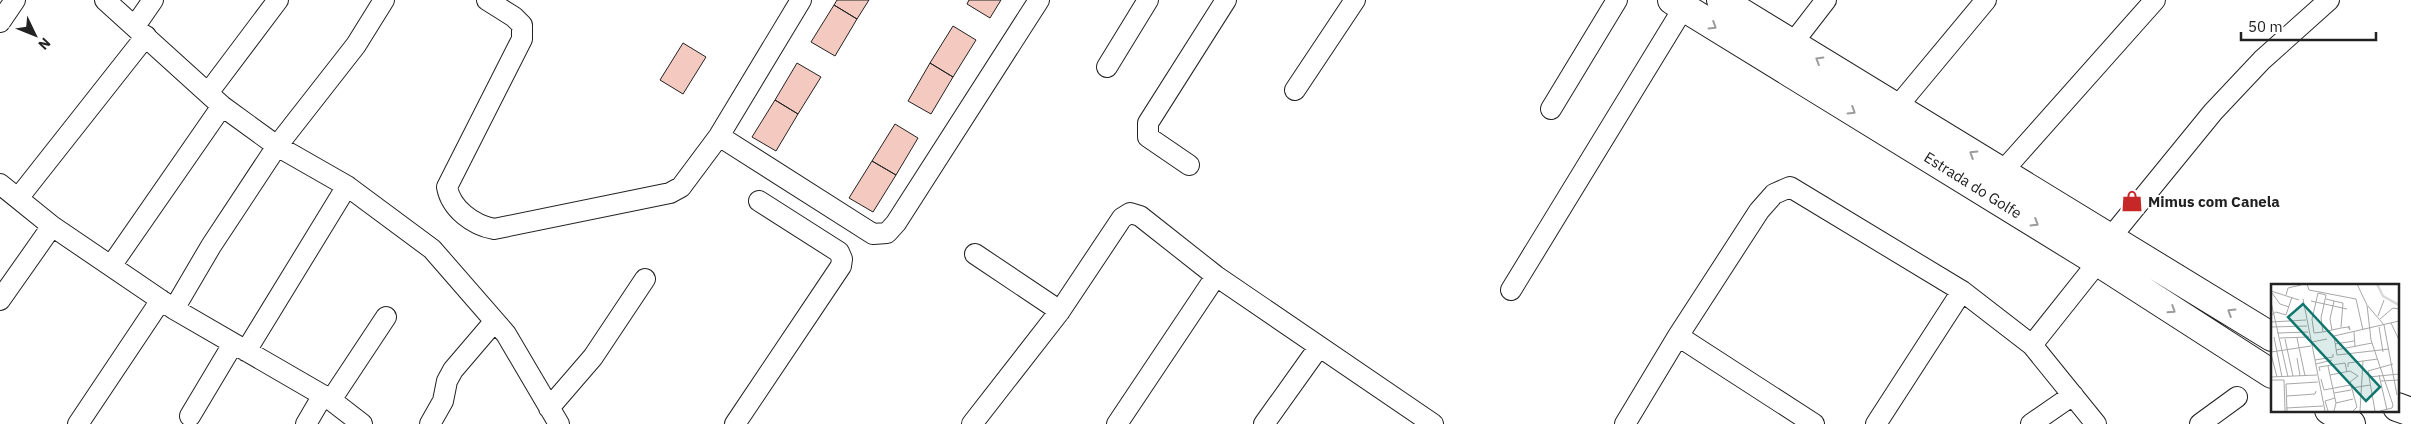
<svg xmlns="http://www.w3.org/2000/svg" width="2411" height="424" font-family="'IBM Plex Sans',sans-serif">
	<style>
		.building { fill: #f3c9c0; stroke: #222 }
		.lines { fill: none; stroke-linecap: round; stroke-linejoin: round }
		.minor-casing { stroke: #222; stroke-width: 22 }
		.highway-casing { stroke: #222; stroke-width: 30 }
		.minor { stroke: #fff; stroke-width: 20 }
		.highway { stroke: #fff; stroke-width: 28 }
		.oneway { stroke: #9c9c9c }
		.labels { text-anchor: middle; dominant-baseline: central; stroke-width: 4; stroke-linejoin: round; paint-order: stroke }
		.street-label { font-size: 15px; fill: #222; stroke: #fff }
		.poi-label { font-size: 15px; font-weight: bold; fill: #222; stroke: #fff; text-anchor: start }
		.inset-river { fill: none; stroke: #d9d9d9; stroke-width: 2.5 }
		.inset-road { fill: none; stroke: #a7a7a7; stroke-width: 1 }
		.view { fill: #0f766e; fill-opacity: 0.15; stroke: #0f766e; stroke-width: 2.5 }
		.inset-edge { fill: none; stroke: #222; stroke-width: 2.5 }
	</style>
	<rect width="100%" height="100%" fill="#fff"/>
	<path class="building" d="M837 0H869L857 19 834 5Z
		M969 0H1001L990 18 967 4Z
		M834 5 857 19 835 56 811 42Z
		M953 26 976 40 953 77 930 63Z
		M683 43 706 57 683 94 660 80Z
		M797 63 821 77 798 114 775 100Z
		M930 63 953 77 931 114 908 101Z
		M775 100 798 114 776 151 752 137Z
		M895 124 918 138 896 175 872 161Z
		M872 161 896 175 873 212 849 198Z"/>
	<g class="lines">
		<g class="minor-casing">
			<path id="minor" d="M105 0 222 106 277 146 347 186 432 249 506 334 559 424
				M487 0 514 17 522 25V39L447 187C451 209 473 225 494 229L670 193 681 187 719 136 801 0
				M0 22 15 0
				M135 26 153 0
				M1792 44 1826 0
				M1107 67 1148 0
				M1295 90 1355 0
				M208 93 278 0
				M1897 107 1986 0
				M1551 109 1617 0
				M719 136 873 234 887 233 896 223 1039 0
				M1189 165 1148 137V123L1226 0
				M2002 172 2155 0
				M0 184 52 226 174 309 331 400 362 424
				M19 197 146 36
				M2111 237 2213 112 2262 60 2329 0
				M975 254 1060 311
				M111 266 222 106
				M1511 290 1684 7
				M0 300 52 226
				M174 309 211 246 277 146 356 45 384 0
				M1678 336 1814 424
				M2032 345 2098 262
				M246 351 347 186
				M331 400 386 317
				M549 408 593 357 645 279
				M190 416 233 344
				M78 424 161 300
				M306 424 323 395
				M430 424 443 401 447 381 453 370 494 322
				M735 424 841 266 842 259 839 252 759 201
				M972 424 1060 311 1122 218 1130 213 1140 216 1216 276 1433 424
				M1117 424 1216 276
				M1264 424 1319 347
				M1625 424 1678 336 1759 211 1774 194 1790 187 1962 291 2032 345 2096 424
				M1876 424 1962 291
				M2031 424 2073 395
				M2200 424 2237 397"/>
		</g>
		<g class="highway-casing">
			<path id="highway" d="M1672 0 2098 262 2272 374
				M1721 0 2272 337
				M2397 407 2411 412
				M2329 410 2351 424"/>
		</g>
		<use href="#minor" class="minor"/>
		<use href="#highway" class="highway"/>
	</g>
	<defs><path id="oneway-chevron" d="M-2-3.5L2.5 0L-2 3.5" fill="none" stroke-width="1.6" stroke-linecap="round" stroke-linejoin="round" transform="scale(1.25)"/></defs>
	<g class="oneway">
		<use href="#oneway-chevron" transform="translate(1713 26) rotate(32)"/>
		<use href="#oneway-chevron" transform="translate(1819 60) rotate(-149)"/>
		<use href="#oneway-chevron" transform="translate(1852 111) rotate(32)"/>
		<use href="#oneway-chevron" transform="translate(1973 154) rotate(-148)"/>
		<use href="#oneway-chevron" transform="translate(2035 223) rotate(32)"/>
		<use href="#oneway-chevron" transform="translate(2172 310) rotate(33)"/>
		<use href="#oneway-chevron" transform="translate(2231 312) rotate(-148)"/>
	</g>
	<defs>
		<g id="shop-bare" transform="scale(1.725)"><path d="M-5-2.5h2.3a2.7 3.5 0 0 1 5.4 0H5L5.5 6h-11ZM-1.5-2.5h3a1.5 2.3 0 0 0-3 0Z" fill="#c62828" stroke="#fff" stroke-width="2.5" paint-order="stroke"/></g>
	</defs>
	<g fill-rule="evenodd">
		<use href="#shop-bare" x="2132" y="201"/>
	</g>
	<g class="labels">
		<g class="street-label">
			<text transform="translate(1973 185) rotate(32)">Estrada do Golfe</text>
		</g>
		<g class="poi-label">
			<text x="2148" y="201">Mimus com Canela</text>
		</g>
	</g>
	<g transform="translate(2271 284)">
		<rect width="128" height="128" fill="#fff"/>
		<path class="inset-river" d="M106 0 112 12 128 21"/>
		<path class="inset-road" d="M36 0 38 6 85 15 92 46M86 0 96 21 100 56 122 121 121 124 109 127M0 7 28 16M1 9 9 20 18 23M15 11 17 4 30 1M32 15 54 127M55 15 63 17 59 35 61 46M40 17 76 25M63 17 72 19 70 43M0 18 17 93M97 22 113 41 126 111M0 31 5 28 15 31 21 13M107 32 113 16M109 35 122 24 128 25M0 38 35 36M120 39 128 56M0 43 36 42M108 43 112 68M52 48 50 34 55 11 47 9 41 35 43 49 52 48 70 44 77 43 78 42 79 46 77 43M83 48 84 63M6 49 37 48M3 53 11 93M9 54 38 53M26 54 34 92M14 55 22 92M41 58 56 55M64 60 83 57M118 65 66 71 63 52 128 37M65 66 101 59M0 68 40 62M0 70 6 93M26 74 29 92M44 76 62 73V70M45 80 61 76M57 82 65 119 63 127M77 83V79L107 75M49 87 48 83 74 79 76 88M59 91 79 87 87 92 79 98 86 123 82 127M108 91 116 126M0 93 46 91M98 93 128 90M50 95 53 106 79 101M0 96H13L14 127M110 97 128 96M81 104 99 101M63 109 80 106M16 112 44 110 45 107M65 119 82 115M15 124 52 122M16 127 15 100 47 98M57 127 54 117 64 114M89 127 92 77M104 127 97 87 122 80"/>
		<path class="view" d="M32 20 109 103 95 117 17 33Z"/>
		<rect width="128" height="128" class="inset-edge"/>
	</g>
	<g transform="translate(35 35) rotate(133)" stroke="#ffffff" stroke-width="4" paint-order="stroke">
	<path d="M0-4L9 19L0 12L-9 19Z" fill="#222222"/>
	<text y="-8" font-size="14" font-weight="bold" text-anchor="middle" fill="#222222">N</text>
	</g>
	<path d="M2241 32v8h135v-8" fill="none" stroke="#222222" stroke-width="2.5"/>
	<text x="2248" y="32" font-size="15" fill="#222222" stroke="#ffffff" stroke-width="4" paint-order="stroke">50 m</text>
</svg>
